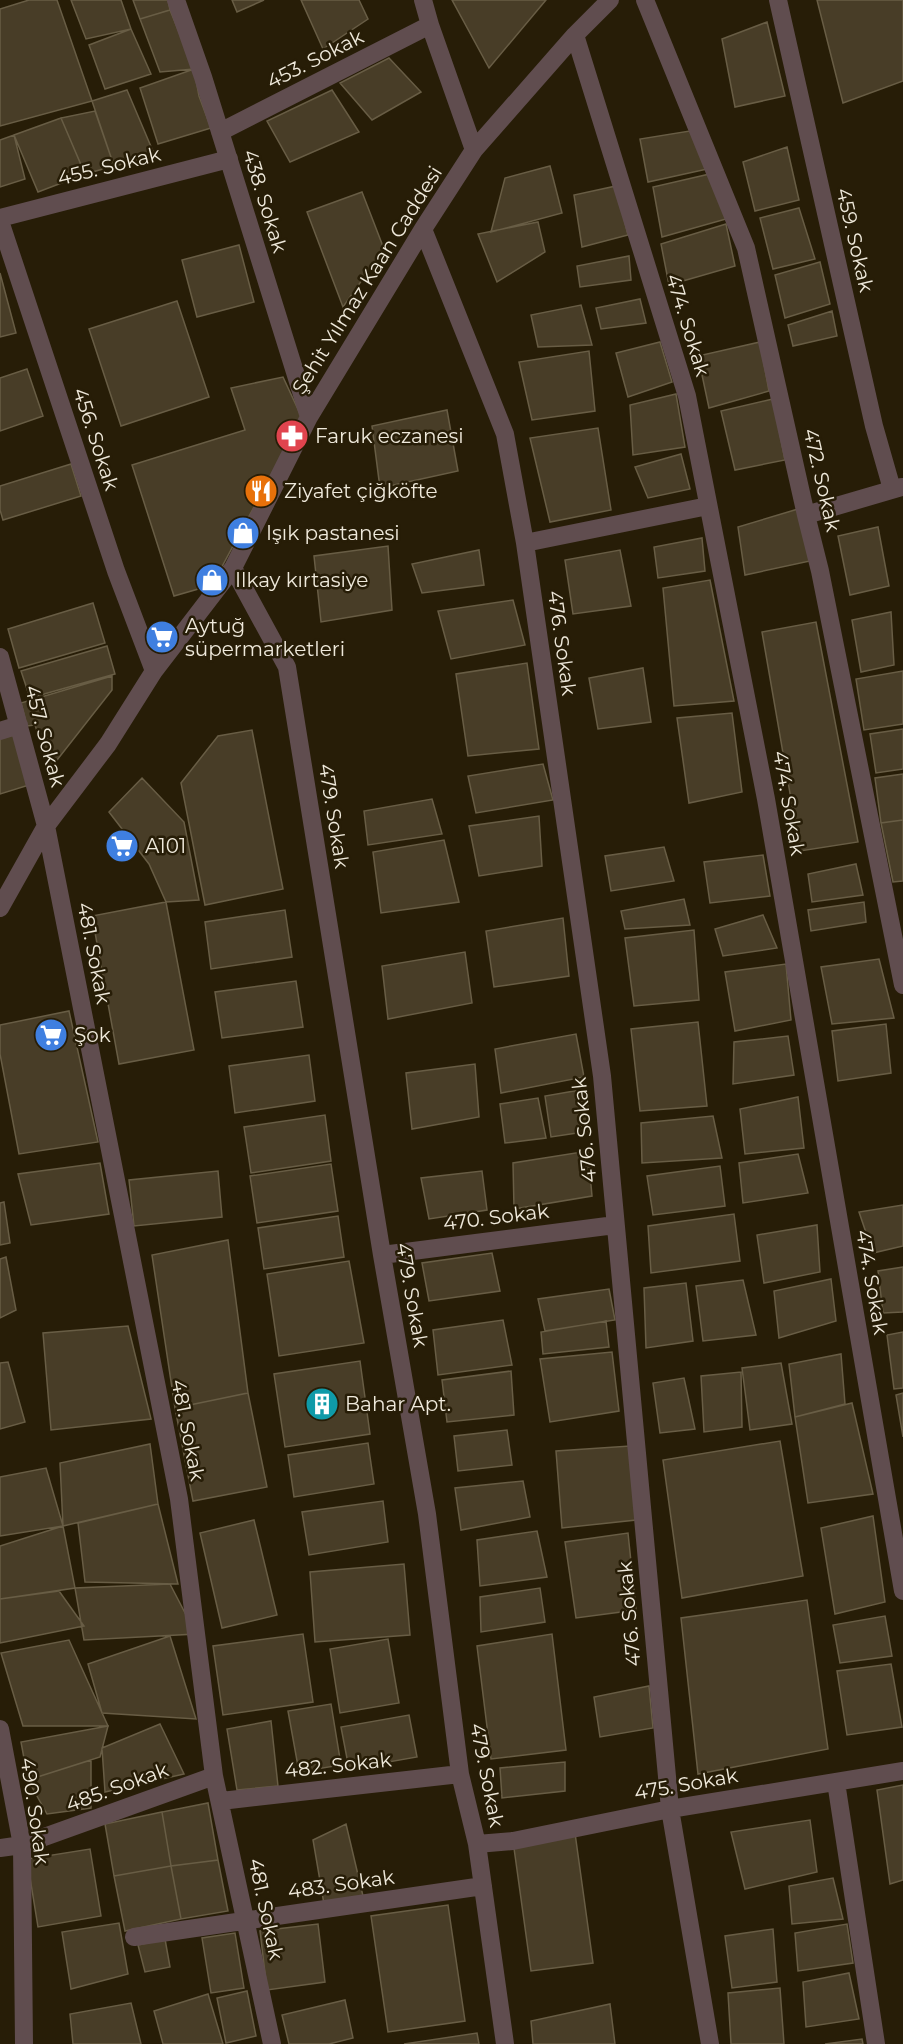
<svg xmlns="http://www.w3.org/2000/svg" width="903" height="2044" font-family="Montserrat,sans-serif">
	<style>
		.building { fill: #483d27; stroke: #685d45; stroke-width: 1.5 }
		.lines { fill: none; stroke-linecap: round; stroke-linejoin: round }
		.minor { stroke: #604d4f; stroke-width: 18 }
		.labels { text-anchor: middle; dominant-baseline: central; stroke-width: 5; stroke-linejoin: round; paint-order: stroke }
		.street-label { font-size: 20px; fill: #efe9db; stroke: #271d07 }
		.poi-label { font-size: 20px; fill: #efe9db; stroke: #271d07; text-anchor: start }
	</style>
	<rect width="100%" height="100%" fill="#271d07"/>
	<path class="building" d="M29 0H57L92 101 0 126V9Z
		M71 0H121L131 29 86 39Z
		M133 0H168L170 10 140 19Z
		M232 0H264L237 12Z
		M301 0H359L368 19 323 49Z
		M452 0H546L489 68Z
		M817 0H903V81L843 103Z
		M170 10 194 69 160 72 140 19Z
		M767 22 785 96 735 107 722 39Z
		M131 29 151 74 105 89 89 45Z
		M389 58 421 92 372 120 340 83Z
		M194 69 199 96 211 128 158 144 140 88Z
		M127 90 155 156 114 166 92 101Z
		M332 90 359 132 290 162 267 121Z
		M95 111 114 166 85 174 61 118Z
		M61 118 85 174 38 192 14 135Z
		M702 129 712 168 648 182 640 139Z
		M14 135 25 179 0 187V140Z
		M787 147 799 200 755 211 743 162Z
		M550 166 562 213 491 232 505 178Z
		M714 173 726 219 662 237 653 187Z
		M616 186 628 235 582 247 574 195Z
		M362 192 384 249 343 307 307 212Z
		M799 208 815 259 773 269 760 218Z
		M538 222 545 252 497 282 478 234Z
		M726 224 735 266 669 285 661 244Z
		M239 245 254 302 197 317 182 260Z
		M629 256 631 280 580 287 577 266Z
		M820 262 830 304 785 318 775 275Z
		M0 273 16 333 0 337Z
		M640 299 646 323 601 329 596 308Z
		M177 301 209 397 121 426 89 329Z
		M581 305 592 345 538 347 531 315Z
		M832 311 837 336 793 346 788 325Z
		M660 342 672 382 628 397 616 353Z
		M760 342 769 391 709 408 698 356Z
		M589 351 595 411 532 420 519 362Z
		M27 369 43 416 0 431V378Z
		M283 377 302 418 212 585 174 596 132 465 245 430 231 388Z
		M676 394 685 447 633 455 630 405Z
		M773 399 785 460 735 470 721 411Z
		M447 410 458 471 380 488 372 426Z
		M598 428 611 510 550 522 530 438Z
		M681 454 690 489 648 498 635 467Z
		M71 464 81 496 3 520 0 510V486Z
		M798 509 810 561 745 575 738 527Z
		M878 527 889 586 850 595 838 536Z
		M702 538 705 571 658 578 654 547Z
		M388 546 392 610 321 622 314 556Z
		M479 550 484 585 422 593 412 564Z
		M620 550 631 606 573 614 565 560Z
		M710 580 734 701 674 706 663 588Z
		M513 600 525 645 451 659 438 611Z
		M93 603 105 643 19 668 8 629Z
		M891 612 894 665 861 672 852 620Z
		M816 622 858 842 800 851 762 632Z
		M107 646 115 674 30 698 21 671Z
		M527 663 539 749 468 756 456 674Z
		M643 668 651 722 598 729 589 678Z
		M903 671V724L864 730 856 679Z
		M112 676V690L50 769 35 725 27 726 21 703Z
		M732 713 742 792 689 803 677 718Z
		M903 729V769L876 773 870 734Z
		M252 730 283 889 205 905 181 783 218 736Z
		M13 735 29 785 0 794V739Z
		M543 764 553 800 476 813 468 776Z
		M903 774V820L881 823 875 778Z
		M142 778 184 822 199 900 166 902 149 864 109 812Z
		M432 799 442 834 368 845 364 811Z
		M539 816 542 866 479 876 469 826Z
		M903 820V881L893 882 881 823Z
		M444 840 459 902 381 913 373 852Z
		M664 847 674 881 611 891 605 856Z
		M763 855 770 896 710 903 704 862Z
		M856 864 863 895 812 902 808 874Z
		M684 899 690 925 625 929 621 911Z
		M166 902 194 1050 119 1064 92 916Z
		M864 902 866 922 811 931 808 910Z
		M285 910 292 957 211 969 205 922Z
		M763 915 777 948 723 956 715 929Z
		M563 918 569 976 494 987 486 931Z
		M694 930 699 1000 634 1006 625 938Z
		M465 952 472 1003 388 1019 382 966Z
		M879 959 894 1018 832 1024 821 967Z
		M786 964 791 1020 735 1031 725 972Z
		M296 981 303 1027 222 1038 215 992Z
		M69 1011 98 1142 19 1154 0 1054V1025Z
		M698 1022 707 1106 640 1111 631 1029Z
		M886 1024 891 1073 838 1081 832 1031Z
		M576 1034 584 1077 501 1093 495 1049Z
		M788 1036 794 1075 733 1084 734 1042Z
		M309 1055 315 1101 235 1113 229 1066Z
		M475 1064 479 1117 412 1129 406 1073Z
		M586 1089 590 1131 551 1137 545 1096Z
		M798 1097 804 1148 745 1154 740 1109Z
		M538 1098 546 1138 505 1143 500 1104Z
		M325 1115 331 1161 251 1173 244 1127Z
		M713 1116 722 1158 642 1163 641 1123Z
		M588 1151 592 1196 514 1209 513 1163Z
		M798 1154 808 1193 743 1203 739 1163Z
		M100 1163 109 1214 31 1225 18 1174Z
		M331 1164 338 1211 257 1223 250 1176Z
		M720 1166 725 1206 653 1215 647 1176Z
		M218 1171 222 1217 134 1226 129 1180Z
		M482 1171 487 1210 429 1219 421 1178Z
		M4 1202 10 1243 0 1245V1203Z
		M903 1205V1246L873 1253 859 1212Z
		M734 1214 740 1261 651 1273 648 1226Z
		M338 1216 344 1257 264 1269 258 1228Z
		M817 1225 820 1272 764 1283 757 1235Z
		M228 1240 248 1393 175 1408 152 1255Z
		M492 1253 500 1291 429 1301 422 1263Z
		M6 1257 16 1310 0 1318V1259Z
		M349 1261 364 1343 279 1356 267 1274Z
		M903 1267V1312L883 1313 878 1271Z
		M831 1279 836 1321 779 1338 774 1291Z
		M743 1280 756 1335 703 1341 696 1286Z
		M686 1283 693 1341 646 1348 644 1288Z
		M609 1289 615 1320 545 1331 538 1299Z
		M503 1320 512 1365 438 1375 433 1330Z
		M606 1321 609 1347 543 1354 541 1332Z
		M128 1326 151 1419 51 1430 43 1333Z
		M903 1332V1388L894 1389 887 1335Z
		M612 1352 619 1411 550 1422 540 1359Z
		M841 1354 845 1404 795 1417 789 1364Z
		M360 1361 370 1434 285 1447 274 1374Z
		M8 1362 25 1422 0 1429V1363Z
		M781 1363 792 1424 750 1430 742 1368Z
		M511 1371 514 1415 447 1422 442 1380Z
		M741 1372 742 1427 704 1432 701 1376Z
		M684 1378 695 1429 660 1433 653 1383Z
		M248 1393 267 1487 193 1501 175 1408Z
		M903 1393V1437L896 1395Z
		M852 1403 873 1494 808 1503 795 1417Z
		M507 1430 512 1465 458 1471 454 1436Z
		M780 1441 803 1576 682 1598 663 1460Z
		M368 1443 374 1484 294 1497 288 1455Z
		M150 1444 158 1504 63 1526 60 1463Z
		M630 1446 636 1520 562 1528 556 1451Z
		M46 1468 63 1526 0 1536V1477Z
		M523 1481 530 1517 461 1530 455 1488Z
		M383 1501 388 1542 309 1555 302 1512Z
		M158 1504 178 1584 85 1582 78 1523Z
		M873 1516 885 1602 835 1614 821 1528Z
		M254 1520 277 1615 222 1628 200 1533Z
		M63 1526 75 1588 0 1599V1546Z
		M537 1531 547 1577 480 1586 477 1540Z
		M628 1533 636 1610 576 1618 565 1542Z
		M404 1564 410 1635 315 1642 310 1572Z
		M170 1584 196 1634 84 1640 75 1588Z
		M540 1588 545 1622 481 1632 480 1597Z
		M59 1591 84 1626 0 1643V1599Z
		M807 1600 828 1749 698 1774 681 1618Z
		M885 1616 892 1656 840 1663 833 1625Z
		M303 1634 313 1702 223 1715 213 1646Z
		M552 1634 566 1750 491 1759 477 1646Z
		M170 1636 196 1719 102 1713 88 1664Z
		M388 1639 399 1703 340 1713 330 1649Z
		M69 1640 108 1726H23L1 1653Z
		M891 1664 902 1727 847 1735 837 1671Z
		M649 1686 653 1728 600 1737 594 1697Z
		M331 1704 341 1765 299 1772 288 1711Z
		M409 1715 417 1757 349 1769 341 1727Z
		M271 1721 278 1786 237 1790 227 1729Z
		M160 1724 184 1774 105 1792 102 1748Z
		M108 1726 100 1757 28 1780 21 1742Z
		M91 1760V1808L47 1814 28 1780Z
		M565 1762V1791L502 1798 500 1768Z
		M903 1785V1880L890 1884 877 1790Z
		M208 1803 218 1860 171 1866 162 1812Z
		M162 1812 171 1866 114 1876 105 1824Z
		M810 1820 817 1872 745 1889 731 1832Z
		M346 1824 363 1896 324 1904 313 1840Z
		M575 1833 593 1963 531 1971 513 1841Z
		M90 1849 101 1916 38 1927 27 1859Z
		M218 1860 228 1911 181 1919 171 1866Z
		M171 1866 181 1919 125 1931 114 1876Z
		M833 1878 843 1919 792 1924 789 1886Z
		M448 1905 465 2021 388 2032 371 1916Z
		M119 1923 128 1974 71 1989 62 1932Z
		M318 1924 325 1982 267 1990 260 1931Z
		M847 1924 853 1963 798 1971 795 1933Z
		M773 1929 777 1982 732 1988 725 1936Z
		M235 1933 244 1988 211 1993 202 1938Z
		M165 1939 170 1967 145 1972 138 1945Z
		M849 1973 859 2019 806 2027 803 1982Z
		M780 1988 784 2044H731L728 1993Z
		M247 1991 256 2036 226 2043 217 1998Z
		M208 1994 223 2044H163L154 2011Z
		M345 2000 353 2038 329 2044H289L282 2015Z
		M131 2003 141 2044H73L70 2014Z
		M610 2004 615 2044H533L531 2021Z
		M477 2033 479 2044H404Z
		M862 2039 863 2044H825Z"/>
	<g class="lines">
		<path class="minor" d="M176 0 203 77 309 417
			M423 0 430 25 474 150
			M645 0 746 248 806 515 820 571 903 985
			M778 0 874 426 892 489
			M575 35 687 396 766 799 903 1591
			M220 132 430 25
			M0 218 229 159
			M0 221 116 571 154 671
			M423 229 505 434 525 543 602 1076 670 1809 710 2044
			M806 515 902 487
			M525 543 708 506
			M233 568 287 667 382 1255 427 1514 460 1774 477 1844 505 2044
			M0 657 46 826 179 1499 214 1776 272 2044
			M0 731 19 725
			M0 908 46 826 108 744 154 671 233 568 309 417 423 229 474 150 575 35 610 0
			M382 1255 615 1225
			M0 1729 22 1845 24 2044
			M836 1782 876 2044
			M221 1801 460 1774
			M477 1844 513 1841 670 1809 903 1771
			M0 1848 22 1845 214 1776
			M134 1937 483 1886"/>
	</g>
	<defs>
		<g id="pharmacy-disc" transform="scale(1.725)"><circle r="9.5" fill="#e0444e" stroke="#271d07"/><path d="M-2-6h4v4h4v4h-4v4h-4v-4h-4v-4h4Z" fill="#fff"/></g>
		<g id="restaurant-disc" transform="scale(1.725)"><circle r="9.5" fill="#e8710a" stroke="#271d07"/><path d="M-5-6h1v4h1v-4h1v4h1v-4h1v5L-1.5 .5V6h-2V.5L-5-1ZM5-6V6H3V1.5H1.5Q1.5-4 5-6Z" fill="#fff"/></g>
		<g id="shop-disc" transform="scale(1.725)"><circle r="9.5" fill="#3f7fe0" stroke="#271d07"/><path d="M-5-2.5h2.3a2.7 3.5 0 0 1 5.4 0H5L5.5 6h-11ZM-1.5-2.5h3a1.5 2.3 0 0 0-3 0Z" fill="#fff"/></g>
		<g id="supermarket-disc" transform="scale(1.725)"><circle r="9.5" fill="#3f7fe0" stroke="#271d07"/><path d="M-6-5.5h2.5l.6 2H6L4.5 2H-2.5L-4.4-4H-6ZM-1.5 3.2a1.3 1.3 0 1 0 .1 0ZM3 3.2a1.3 1.3 0 1 0 .1 0Z" fill="#fff"/></g>
		<g id="building-disc" transform="scale(1.725)"><circle r="9.5" fill="#0f9aa8" stroke="#271d07"/><path d="M-4-6H4V6H1V3H-1V6H-4ZM-2.5-4.3h1.7v1.8h-1.7ZM.8-4.3h1.7v1.8H.8ZM-2.5-1h1.7V.8h-1.7ZM.8-1h1.7V.8H.8Z" fill="#fff"/></g>
	</defs>
	<g fill-rule="evenodd">
		<use href="#pharmacy-disc" x="292" y="436"/>
		<use href="#restaurant-disc" x="261" y="491"/>
		<use href="#shop-disc" x="243" y="533"/>
		<use href="#shop-disc" x="212" y="580"/>
		<use href="#supermarket-disc" x="162" y="637"/>
		<use href="#supermarket-disc" x="122" y="846"/>
		<use href="#supermarket-disc" x="51" y="1035"/>
		<use href="#building-disc" x="322" y="1404"/>
	</g>
	<g class="labels">
		<g class="street-label">
			<text transform="translate(315 59) rotate(-27)">453. Sokak</text>
			<text transform="translate(109 166) rotate(-14)">455. Sokak</text>
			<text transform="translate(265 201) rotate(73)">438. Sokak</text>
			<text transform="translate(855 240) rotate(77)">459. Sokak</text>
			<text transform="translate(367 280) rotate(-58)">Şehit Yılmaz Kaan Caddesi</text>
			<text transform="translate(688 325) rotate(73)">474. Sokak</text>
			<text transform="translate(96 439) rotate(72)">456. Sokak</text>
			<text transform="translate(822 480) rotate(77)">472. Sokak</text>
			<text transform="translate(562 643) rotate(82)">476. Sokak</text>
			<text transform="translate(45 736) rotate(75)">457. Sokak</text>
			<text transform="translate(789 803) rotate(80)">474. Sokak</text>
			<text transform="translate(334 816) rotate(81)">479. Sokak</text>
			<text transform="translate(94 953) rotate(79)">481. Sokak</text>
			<text transform="translate(584 1130) rotate(-96)">476. Sokak</text>
			<text transform="translate(496 1217) rotate(-7)">470. Sokak</text>
			<text transform="translate(872 1282) rotate(80)">474. Sokak</text>
			<text transform="translate(412 1295) rotate(80)">479. Sokak</text>
			<text transform="translate(188 1430) rotate(79)">481. Sokak</text>
			<text transform="translate(629 1614) rotate(-95)">476. Sokak</text>
			<text transform="translate(338 1765) rotate(-6)">482. Sokak</text>
			<text transform="translate(487 1775) rotate(79)">479. Sokak</text>
			<text transform="translate(686 1784) rotate(-10)">475. Sokak</text>
			<text transform="translate(117 1787) rotate(-20)">485. Sokak</text>
			<text transform="translate(35 1811) rotate(82)">490. Sokak</text>
			<text transform="translate(341 1884) rotate(-8)">483. Sokak</text>
			<text transform="translate(266 1909) rotate(78)">481. Sokak</text>
		</g>
		<g class="poi-label">
			<text x="315" y="436">Faruk eczanesi</text>
			<text x="284" y="491">Ziyafet çiğköfte</text>
			<text x="266" y="533">Işık pastanesi</text>
			<text x="235" y="580">Ilkay kırtasiye</text>
			<text x="185" y="626">Aytuğ<tspan x="185" dy="23">süpermarketleri</tspan></text>
			<text x="145" y="846">A101</text>
			<text x="74" y="1035">Şok</text>
			<text x="345" y="1404">Bahar Apt.</text>
		</g>
	</g>
</svg>
